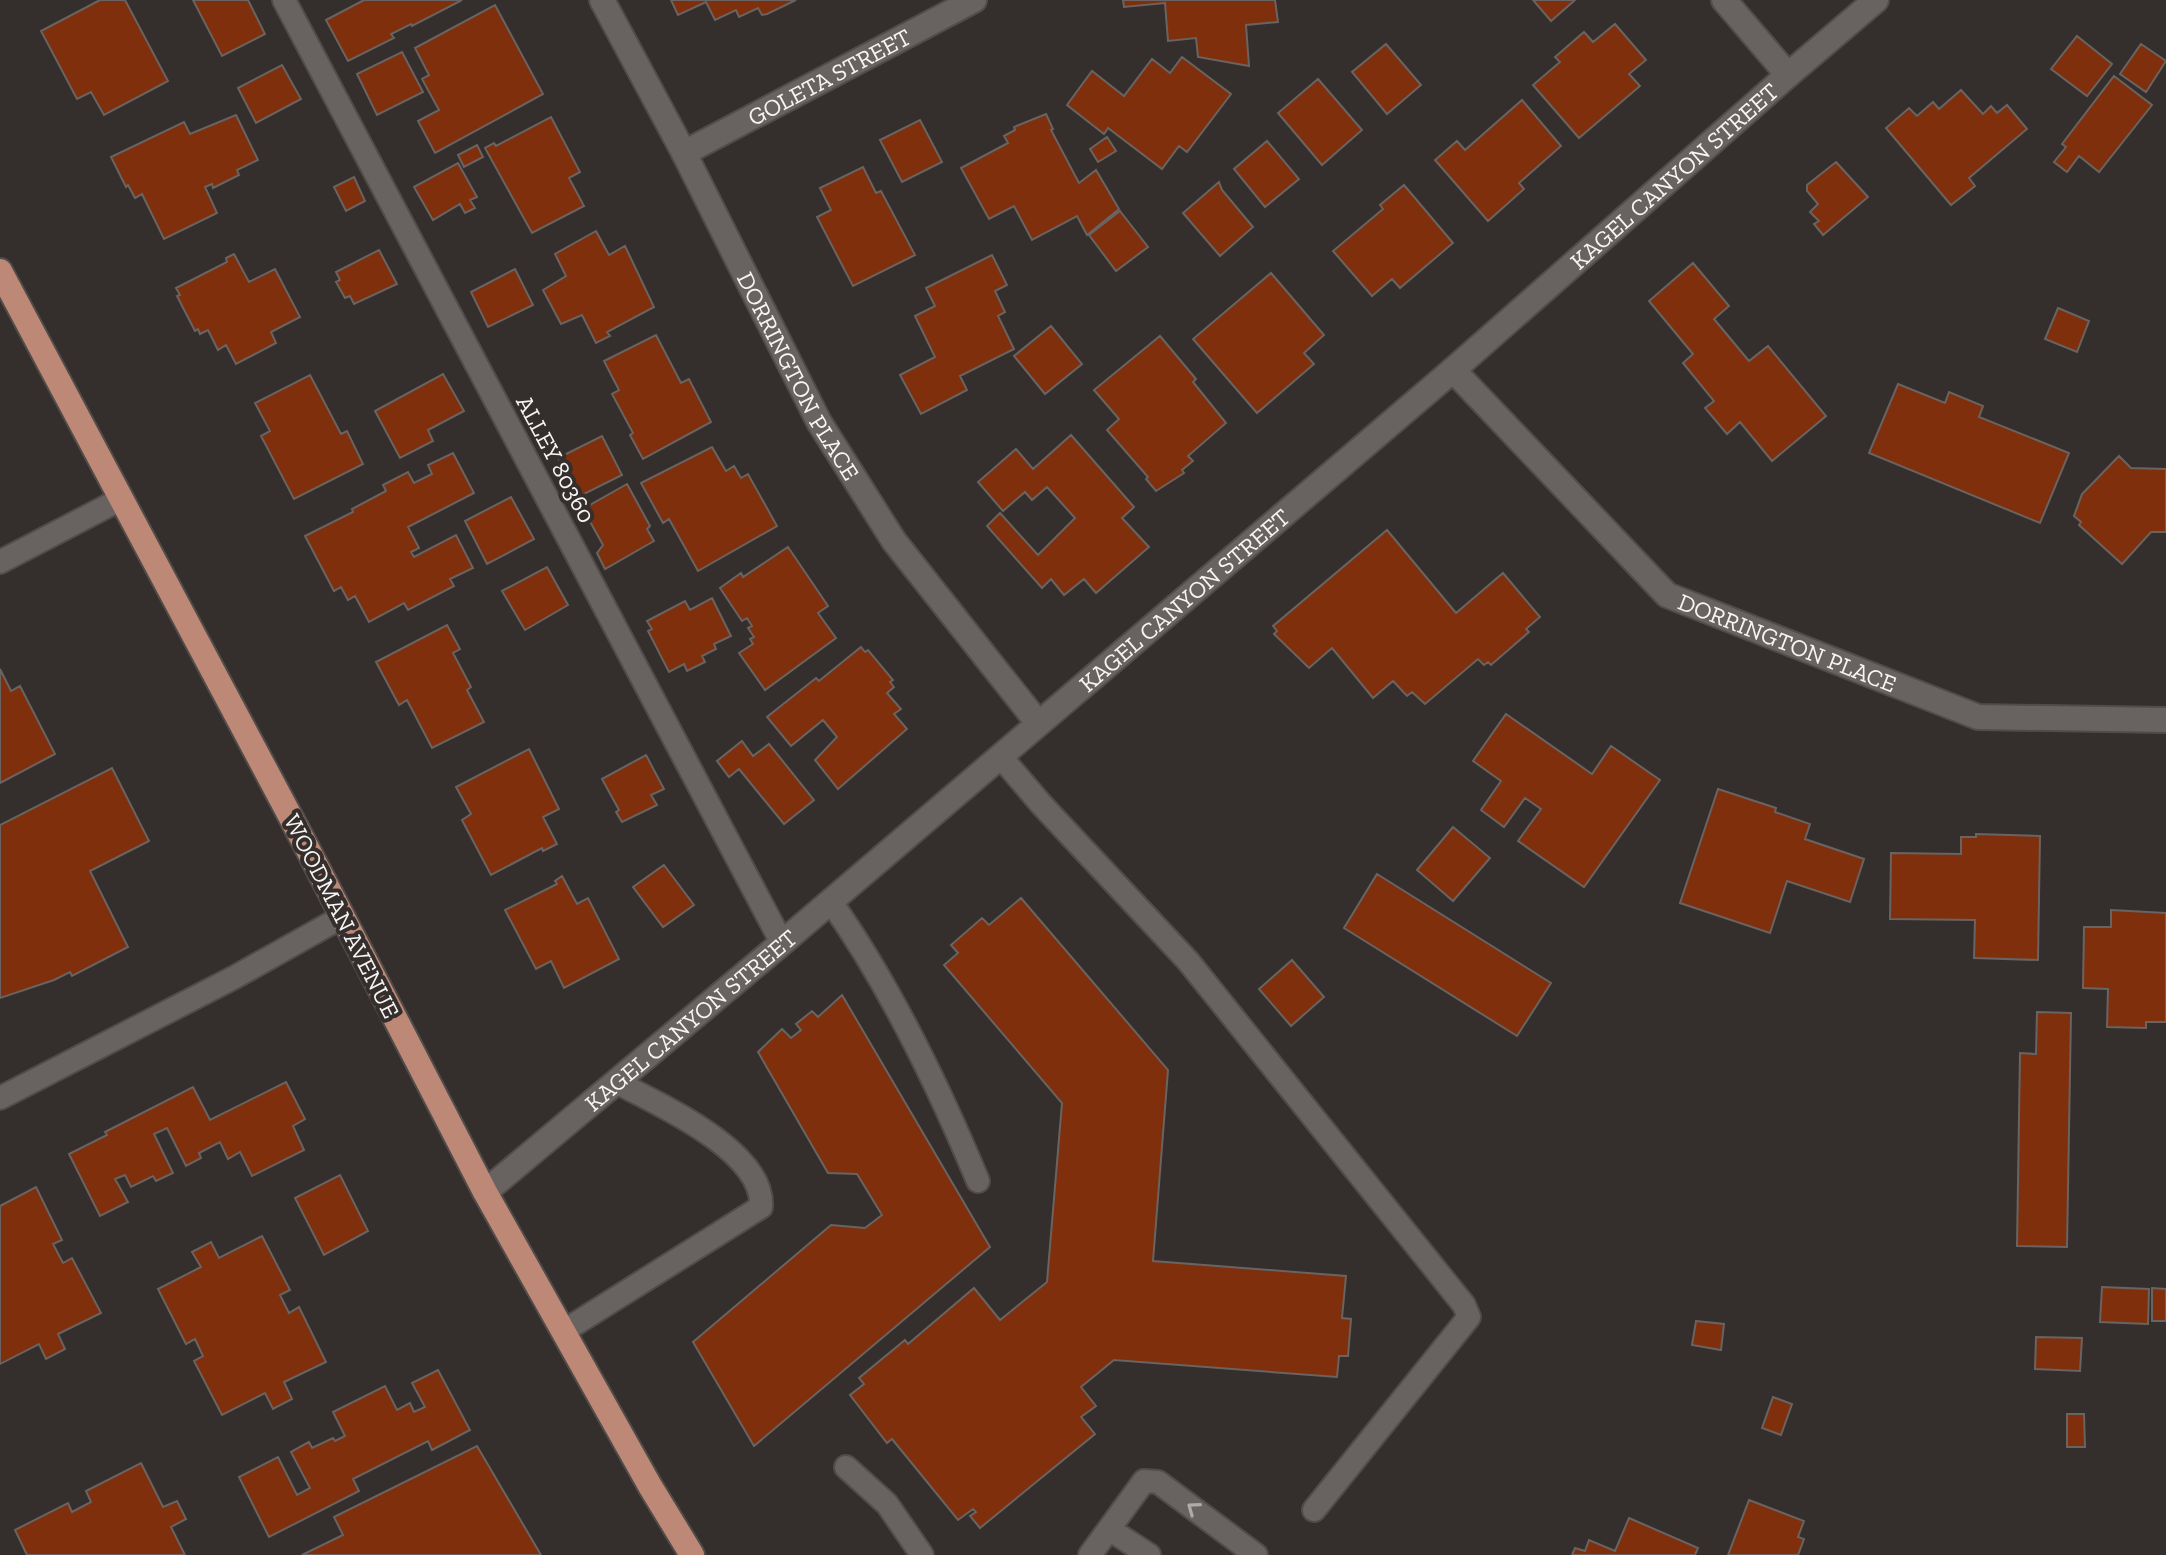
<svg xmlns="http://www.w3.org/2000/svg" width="2166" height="1555" font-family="'Zilla Slab',serif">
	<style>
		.building { fill: #7f2f0c; stroke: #696361; stroke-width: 2 }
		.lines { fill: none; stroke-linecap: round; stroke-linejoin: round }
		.lane-casing { stroke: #514c4a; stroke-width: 26 }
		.street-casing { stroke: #514c4a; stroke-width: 28 }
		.primary-casing { stroke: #514c4a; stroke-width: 28 }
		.lane { stroke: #686260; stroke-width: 22 }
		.street { stroke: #686260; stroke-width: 24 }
		.primary { stroke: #bd8976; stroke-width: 24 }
		.oneway { stroke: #b0abaa }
		.labels { text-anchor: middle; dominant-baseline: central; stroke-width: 8; stroke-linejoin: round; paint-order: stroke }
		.street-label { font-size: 24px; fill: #f7f4f3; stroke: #342f2d }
	</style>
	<rect width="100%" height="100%" fill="#342f2d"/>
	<path class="building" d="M100 0H125L168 81 104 115 91 92 77 99 41 31Z
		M193 0H248L265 34 222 56Z
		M364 0H462L412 26 411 24 391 34 394 38 348 61 326 20Z
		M671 0H796L767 14 762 15 758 8 739 17 736 10 715 20 706 2 678 15Z
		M1123 0H1275L1278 22 1246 25 1249 66 1198 57 1196 38 1168 41 1165 3 1124 7Z
		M1533 0H1575L1551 21Z
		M495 5 543 94 435 153 418 121 439 110 422 79 429 75 415 48Z
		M1615 24 1646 60 1629 74 1640 86 1579 138 1533 85 1560 62 1555 57 1584 32 1593 42Z
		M2077 36 2112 64 2087 96 2051 69Z
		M1386 44 1421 85 1387 114 1352 72Z
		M2141 44 2166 61 2146 92 2120 74Z
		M402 52 423 92 377 115 357 74Z
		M1182 57 1231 94 1187 152 1179 146 1162 169 1108 128 1104 134 1067 105 1092 71 1124 96 1152 59 1170 73Z
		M282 65 301 99 256 123 238 88Z
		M2114 76 2152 105 2099 172 2079 156 2067 172 2054 162 2066 147 2062 144Z
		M1318 79 1362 130 1322 165 1278 113Z
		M1961 90 1983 114 1991 106 1997 113 2007 105 2027 129 1969 178 1975 186 1951 205 1886 128 1909 108 1917 116 1933 102 1939 109Z
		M1522 100 1561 146 1519 183 1524 189 1488 221 1435 160 1457 141 1465 150Z
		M1046 114 1053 129 1051 130 1079 183 1096 170 1119 209 1087 235 1077 216 1032 240 1014 206 989 219 961 168 1008 143 1004 136 1015 130 1014 127Z
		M236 115 258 160 237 170 239 175 213 188 212 184 205 187 217 213 164 239 142 194 135 198 128 185 126 187 111 157 184 122 190 134Z
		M551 117 580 172 569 178 584 206 532 233 485 148 494 143 496 146Z
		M920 120 942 162 902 182 880 140Z
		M1107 137 1116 151 1098 162 1090 149Z
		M1267 141 1299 179 1265 207 1234 169Z
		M477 145 483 157 464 167 458 155Z
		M1836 162 1868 197 1823 235 1814 224 1819 221 1810 212 1818 204 1807 191V185Z
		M458 163 477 197 470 200 475 208 465 213 460 204 433 220 414 187Z
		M863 167 876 193 881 191 915 255 853 286 817 217 831 210 820 188Z
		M354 177 365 201 346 211 334 187Z
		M1219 182 1222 190 1253 227 1220 256 1183 213Z
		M1404 185 1453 243 1400 288 1392 279 1372 296 1333 251 1383 209 1380 205Z
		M1120 211 1148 247 1116 271 1089 235Z
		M596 231 609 255 625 246 654 307 607 332 610 336 596 343 582 315 561 324 543 290 566 276 555 254Z
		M379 250 397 284 354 304 350 296 345 298 336 282 340 280 336 272Z
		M234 254 249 282 275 269 300 317 271 332 276 343 236 364 226 345 218 350 208 330 200 334 198 329 195 331 177 296 180 295 176 288 227 262 226 258Z
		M992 255 1007 285 995 291 1005 312 998 316 1014 349 960 376 967 390 921 414 900 375 935 357 915 316 935 306 926 288Z
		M1693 263 1729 306 1714 319 1749 361 1768 346 1826 416 1772 461 1740 422 1727 434 1705 408 1714 401 1683 363 1693 354 1649 301Z
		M515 269 533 305 488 327 471 292Z
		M1271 273 1324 335 1304 353 1314 364 1257 413 1193 339Z
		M2058 308 2089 321 2077 352 2045 339Z
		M1051 326 1082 364 1045 394 1014 356Z
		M656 335 681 383 689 379 711 422 643 459 630 435 633 433 612 394 619 390 604 361Z
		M1160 336 1196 379 1193 382 1226 423 1188 456 1193 461 1182 470 1184 473 1156 491 1146 479 1148 477 1107 430 1119 419 1094 390Z
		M443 374 464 411 428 430 433 441 400 458 375 411Z
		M310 375 341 434 347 431 363 464 294 499 261 436 270 431 255 403Z
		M1898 384 1945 403 1949 392 1983 406 1979 417 2069 453 2040 523 1869 453Z
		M1071 435 1134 507 1122 518 1149 547 1096 593 1084 579 1064 595 1051 579 1042 588 987 526 1000 513 1038 555 1075 518 1047 487 1032 500 1025 492 1003 511 978 482 1016 449 1033 469Z
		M602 436 622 475 578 497 558 458Z
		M712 447 726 471 734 466 741 478 748 474 777 526 698 571 669 519 663 523 641 483Z
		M453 453 474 493 408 527 419 548 411 552 414 557 456 535 473 568 450 579 454 586 408 610 404 603 369 622 355 596 348 600 341 587 334 591 305 536 353 512 352 509 386 491 383 485 408 472 414 483 432 474 428 465Z
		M2119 456 2131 468 2166 469V532H2151L2122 564 2079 525 2081 522 2074 516 2082 494Z
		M627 484 650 526 647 529 654 541 605 569 597 553 603 545 583 509Z
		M511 497 534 539 487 564 465 521Z
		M1387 530 1456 613 1503 573 1540 617 1526 629 1529 632 1491 665 1488 662 1484 665 1478 659 1425 704 1412 692 1407 696 1393 681 1373 698 1332 648 1309 668 1274 634 1277 631 1273 626Z
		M788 547 828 606 818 613 836 638 765 690 739 653 753 644 750 639 754 637 748 628 752 626 747 618 742 621 720 588 741 573 743 577Z
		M547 567 568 605 525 630 502 591Z
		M712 598 731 636 714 644 716 649 702 656 705 662 687 671 684 664 669 672 648 631 652 629 647 621 685 601 690 610Z
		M447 625 460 649 453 653 471 687 467 690 484 722 432 748 407 700 399 705 376 662Z
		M861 647 865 652 868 650 893 680 890 682 894 687 887 693 901 709 894 714 907 729 838 789 815 760 837 737 823 720 791 746 767 717 816 678 819 681Z
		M0 669 11 691 20 686 55 754 0 783Z
		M1506 714 1592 774 1611 746 1660 780 1584 887 1518 841 1541 809 1525 798 1504 827 1481 810 1501 781 1473 761Z
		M742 741 753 756 769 744 814 800 784 824 739 769 729 777 717 761Z
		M529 749 559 809 543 817 557 844 543 851 542 848 491 875 462 820 471 814 456 787Z
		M646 755 664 789 651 795 657 805 622 822 616 812 619 810 602 779Z
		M112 768 149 841 90 871 128 947 72 976 70 972 54 980 0 998V825Z
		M1718 789 1776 808 1775 812 1810 824 1805 839 1864 859 1850 902 1787 881 1770 933 1680 903Z
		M1453 827 1490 858 1453 901 1417 870Z
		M1976 834 2040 836 2038 960 1974 958 1975 920 1890 919 1891 853 1961 854V837H1976Z
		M664 865 694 905 663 927 633 887Z
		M1377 874 1551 983 1517 1036 1344 928Z
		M562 876 577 904 588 898 619 959 564 988 551 961 536 969 505 910 557 884 555 881Z
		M1021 898 1168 1070 1153 1261 1346 1276 1342 1318 1351 1319 1348 1356H1339L1337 1377 1114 1360 1081 1387 1096 1406 1081 1417 1095 1434 980 1528 970 1516 976 1512 973 1509 958 1520 892 1439 887 1443 850 1395 864 1384 859 1378 905 1340 908 1344 974 1288 1000 1320 1047 1282 1062 1103 944 965 958 953 951 945 982 918 989 925Z
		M2111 910 2166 913V1022H2146V1028L2107 1027 2108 989 2083 988 2084 927H2111Z
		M1292 960 1324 997 1291 1026 1259 989Z
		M842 995 990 1247 754 1446 693 1342 831 1225 865 1228 882 1215 857 1174 828 1173 758 1052 782 1029 791 1038 801 1030 796 1024 812 1011 818 1017Z
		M2037 1012 2071 1013 2067 1247 2017 1246 2020 1053 2036 1054Z
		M286 1082 305 1119 293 1126 304 1150 252 1176 240 1152 228 1159 220 1142 199 1153 201 1158 186 1166 167 1128 154 1134 173 1173 156 1181 153 1176 131 1187 125 1175 115 1179 128 1202 100 1216 69 1154 107 1135 105 1132 193 1087 210 1120Z
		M340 1175 368 1231 324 1255 295 1198Z
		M36 1187 62 1240 53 1244 63 1263 72 1258 101 1313 58 1334 65 1349 46 1359 39 1344 0 1364V1206Z
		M262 1236 290 1290 280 1295 289 1313 299 1307 326 1362 284 1382 292 1399 273 1409 265 1393 222 1415 194 1361 203 1356 195 1339 186 1344 158 1289 201 1267 192 1252 211 1242 219 1258Z
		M2102 1287 2149 1289 2148 1324 2100 1322Z
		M2152 1288 2166 1289V1321H2152Z
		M1696 1321 1724 1324 1721 1350 1692 1345Z
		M2036 1337 2082 1338 2080 1371 2035 1369Z
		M438 1370 470 1430 432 1450 428 1441 353 1479 359 1491 269 1537 239 1477 278 1457 297 1495 310 1488 291 1452 309 1442 312 1448 333 1438 335 1441 345 1436 333 1412 385 1386 397 1410 410 1403 414 1412 425 1407 412 1383Z
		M1773 1397 1792 1404 1781 1435 1762 1428Z
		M2067 1414H2084L2085 1447H2067Z
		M477 1446 541 1555H302L343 1535 334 1517Z
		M141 1463 163 1507 177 1501 186 1519 171 1527 185 1555H27L15 1530 68 1503 72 1512 91 1502 86 1491Z
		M1749 1500 1804 1521 1798 1537 1804 1539 1798 1555H1728Z
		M1629 1518 1698 1548 1695 1555H1572L1575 1548 1585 1551 1589 1540 1615 1551Z"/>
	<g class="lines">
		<g class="lane-casing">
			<path id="lane" d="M284 0 782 943
				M0 562 121 499
				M1001 757 1041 804 1188 961 1464 1305 1469 1317 1314 1510
				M831 902C891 987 938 1085 978 1181
				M0 1098 235 977 342 917
				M564 1331 761 1207C765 1151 658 1104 616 1082
				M846 1467 887 1504 922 1555
				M1109 1529 1149 1555
				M1090 1555 1144 1481 1158 1482 1256 1555"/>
		</g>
		<g class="street-casing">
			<g id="street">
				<path id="s1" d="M602 0 684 153 819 422 894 541 1038 723"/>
				<path d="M1724 0 1788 75"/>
				<path id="s2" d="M684 153 974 0"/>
				<path id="s3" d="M1453 370 1667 595 1978 717 2166 720"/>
				<path id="s4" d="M485 1192 782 943 1453 370 1788 75 1876 0"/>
			</g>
		</g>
		<g class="primary-casing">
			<path id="primary" d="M0 271 305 844 485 1192 650 1486 692 1555"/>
		</g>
		<use href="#lane" class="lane"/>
		<use href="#street" class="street"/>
		<use href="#primary" class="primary"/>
	</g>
	<defs><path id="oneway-chevron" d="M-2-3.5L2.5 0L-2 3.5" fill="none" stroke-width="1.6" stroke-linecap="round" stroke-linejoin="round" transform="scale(2)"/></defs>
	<use class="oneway" href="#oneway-chevron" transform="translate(1193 1508) rotate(-144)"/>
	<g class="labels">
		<g class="street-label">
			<text stroke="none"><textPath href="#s2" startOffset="164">GOLETA STREET</textPath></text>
			<text stroke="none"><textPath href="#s4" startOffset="1564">KAGEL CANYON STREET</textPath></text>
			<text stroke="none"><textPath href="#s1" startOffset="424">DORRINGTON PLACE</textPath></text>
			<text transform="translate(556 459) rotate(62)">ALLEY 80360</text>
			<text stroke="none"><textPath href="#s4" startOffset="916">KAGEL CANYON STREET</textPath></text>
			<text stroke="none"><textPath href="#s3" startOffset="440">DORRINGTON PLACE</textPath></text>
			<text transform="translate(342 916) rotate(63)">WOODMAN AVENUE</text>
			<text stroke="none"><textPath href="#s4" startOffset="268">KAGEL CANYON STREET</textPath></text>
		</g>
	</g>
</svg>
